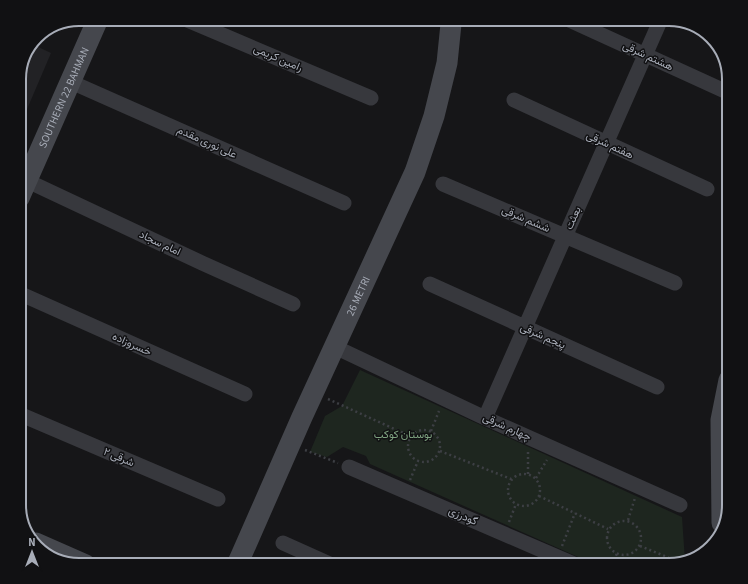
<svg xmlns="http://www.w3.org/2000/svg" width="748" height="584" font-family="'Source Sans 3',Vazirmatn,sans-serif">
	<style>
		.built { fill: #222225 }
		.green { fill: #1e261f }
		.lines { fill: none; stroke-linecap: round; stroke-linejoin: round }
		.path { stroke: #3d3f44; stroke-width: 2.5; stroke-dasharray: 2 3; stroke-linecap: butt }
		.street { stroke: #37383d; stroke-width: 15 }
		.secondary { stroke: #45474d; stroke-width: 21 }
		.labels { text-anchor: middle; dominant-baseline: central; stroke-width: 3; stroke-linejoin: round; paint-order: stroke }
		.street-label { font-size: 11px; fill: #a8adb8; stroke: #111113 }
		.park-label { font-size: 11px; fill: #7fa381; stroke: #111113 }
		.rim { fill: none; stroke: #a8adb8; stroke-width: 2 }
	</style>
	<rect width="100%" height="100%" fill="#161618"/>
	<path class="built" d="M34 45 51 53 19 128V75Z"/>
	<path class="green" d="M360 370 682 517 685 561 669 565H596L370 464 366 456 343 447 327 457 310 452 325 416 342 406Z"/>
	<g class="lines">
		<path class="path" d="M328 399 410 436
			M408 446a16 16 0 1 1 32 0a16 16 0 1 1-32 0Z
			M431 431 439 411
			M305 450 338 463
			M440 451 511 479
			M528 452V474
			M508 490a16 16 0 1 1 32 0a16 16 0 1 1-32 0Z
			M536 478 547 460
			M410 480 418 461
			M539 496 608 529
			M628 520 635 498
			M607 538a17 17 0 1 1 34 0a17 17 0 1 1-34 0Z
			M509 522 516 504
			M562 546 575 513
			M640 546 672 559
			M612 565 617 553"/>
		<path class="street" d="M185 19 371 98
			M567 19 729 93
			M71 82 344 203
			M514 100 707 189
			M19 177 202 263 293 304
			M443 184 675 283
			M430 284 657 387
			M19 293 245 394
			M335 347 485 418 680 505
			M19 414 218 499
			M485 418 661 19
			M349 467 576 565
			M283 543 332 565"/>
		<g class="secondary">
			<path id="s1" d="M19 198 98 19"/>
			<path d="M722 523 721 420 729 380"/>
			<path d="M36 543 86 565"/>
			<path id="s2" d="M237 565 302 417 415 172 434 116 447 63 451 24V19"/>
		</g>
	</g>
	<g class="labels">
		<g class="street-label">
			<text transform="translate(648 56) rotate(25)">هشتم شرقی</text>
			<text transform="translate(278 58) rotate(23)">رامین کریمی</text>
			<text stroke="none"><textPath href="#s1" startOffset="110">SOUTHERN 22 BAHMAN</textPath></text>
			<text transform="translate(207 142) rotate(24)">علی نوری مقدم</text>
			<text transform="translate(610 145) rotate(25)">هفتم شرقی</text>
			<text transform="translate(573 218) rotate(-66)">بعثت</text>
			<text transform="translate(526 219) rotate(23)">ششم شرقی</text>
			<text transform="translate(160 243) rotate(25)">امام سجاد</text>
			<text stroke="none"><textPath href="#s2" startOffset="295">26 METRI</textPath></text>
			<text transform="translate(543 336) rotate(24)">پنجم شرقی</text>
			<text transform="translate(132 344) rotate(24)">خسروزاده</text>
			<text transform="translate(507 427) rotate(24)">چهارم شرقی</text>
			<text transform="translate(119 457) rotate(23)">۲ شرقی</text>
			<text transform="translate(463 516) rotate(23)">گودرزی</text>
		</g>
		<g class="park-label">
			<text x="403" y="434">بوستان کوکب</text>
		</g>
	</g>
	<path d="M0 0H748V584H0ZM79 26H669A53 53 0 0 1 722 79V505A53 53 0 0 1 669 558H79A53 53 0 0 1 26 505V79A53 53 0 0 1 79 26Z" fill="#111113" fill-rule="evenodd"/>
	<path class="rim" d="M79 26H669A53 53 0 0 1 722 79V505A53 53 0 0 1 669 558H79A53 53 0 0 1 26 505V79A53 53 0 0 1 79 26Z"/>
	<g transform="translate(32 552)" stroke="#111113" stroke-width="3" paint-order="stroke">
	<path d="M0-3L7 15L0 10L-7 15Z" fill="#a8adb8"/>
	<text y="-6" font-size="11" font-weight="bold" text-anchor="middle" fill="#a8adb8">N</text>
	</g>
</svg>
